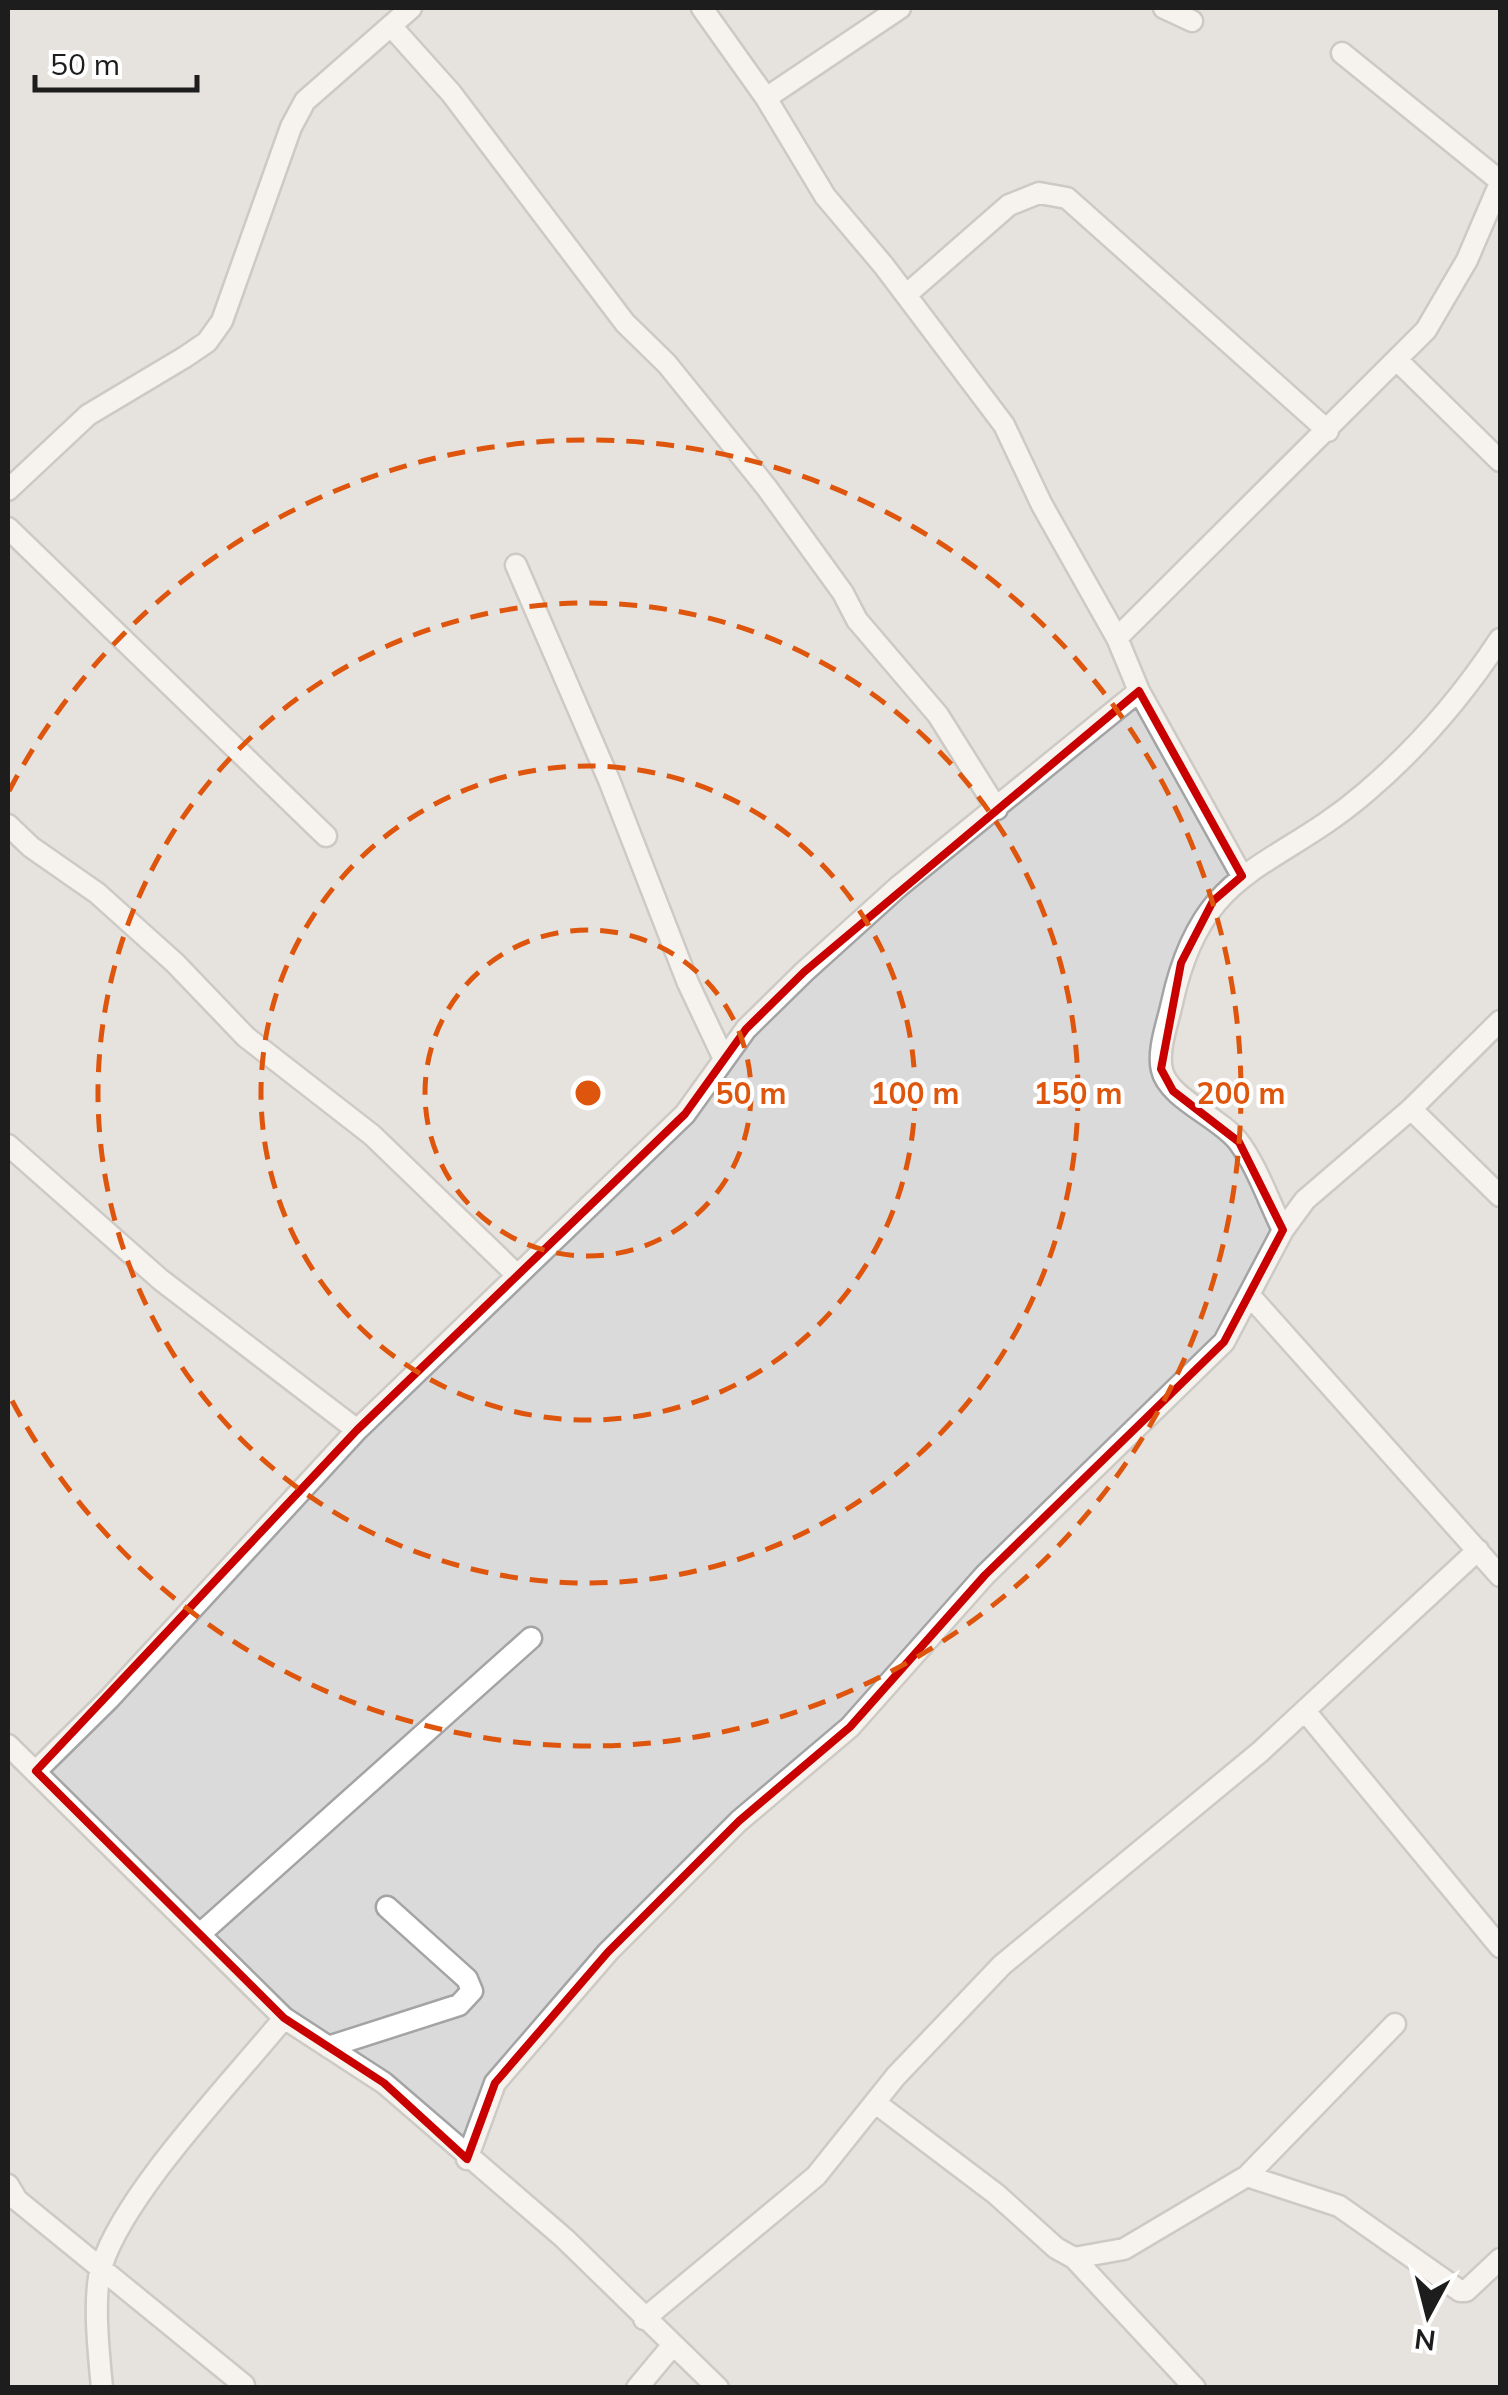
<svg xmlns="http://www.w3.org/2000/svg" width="1508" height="2395" font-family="Mulish,sans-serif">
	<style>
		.residential { fill: #dbdada }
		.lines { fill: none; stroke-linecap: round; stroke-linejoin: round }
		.street-casing { stroke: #a4a4a4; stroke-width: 25 }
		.street { stroke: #fff; stroke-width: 20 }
		.marked { fill: none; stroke: #c90000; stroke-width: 8; stroke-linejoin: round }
		.ring { fill: none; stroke: #de560d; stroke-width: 5; stroke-dasharray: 18 12 }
		.centre { fill: #de560d; stroke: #fff; stroke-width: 5 }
		.ring-label { font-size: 30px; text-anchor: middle; font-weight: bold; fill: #de560d; stroke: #fff; stroke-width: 8; stroke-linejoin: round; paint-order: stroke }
	</style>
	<rect width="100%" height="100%" fill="#eeeae2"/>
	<path class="residential" d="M8 8H1500V2387H8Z"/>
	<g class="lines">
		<g class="street-casing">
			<path id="street" d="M1164 8 1192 21
				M391 26 451 93 625 323 667 364 767 488 843 593 857 620 938 715 997 809
				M1342 53 1500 181
				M766 98 900 8
				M906 295 1009 205 1039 193 1067 198 1328 431
				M1397 360 1500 461
				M8 490 88 415 185 357 207 342 222 321 291 127 305 101 411 8
				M8 528 326 836
				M516 565 609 780 688 983 724 1059
				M1117 638 1426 330 1467 260 1500 183
				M1139 691 1242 876
				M8 825 31 847 97 893 175 963 246 1037 372 1135 517 1275
				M1411 1109 1500 1196
				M8 1145 161 1280 357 1430
				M1283 1230C1269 1202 1257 1166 1238 1141 1219 1117 1168 1098 1162 1070 1157 1051 1168 1022 1172 1003 1202 864 1273 872 1365 793 1418 748 1462 697 1500 639
				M1251 1297 1500 1576
				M1305 1711 1500 1947
				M8 1745 284 2018 384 2083 564 2238 718 2388
				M36 1771 109 1699 357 1430 685 1114 746 1029 804 972 898 887 1139 691 1117 638 1042 505 1004 425 884 266 825 196 766 98 702 8
				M200 1934 531 1638
				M328 2047 459 2005 472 1991 467 1979 387 1907
				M877 2104 996 2194 1056 2248 1074 2258 1195 2388
				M467 2159 495 2083 608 1952 739 1821 850 1727 985 1575 1224 1342 1283 1230 1305 1200 1411 1109 1500 1021
				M1247 2176 1339 2206 1460 2291H1466L1500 2259
				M8 2185 17 2200 244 2385
				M1074 2258 1124 2249 1247 2176 1395 2024
				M644 2319 816 2176 896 2076 1002 1965 1260 1752 1478 1550
				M102 2388C99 2355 92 2295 102 2265 126 2191 233 2081 284 2018
				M637 2388 672 2346"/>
		</g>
		<use href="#street" class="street"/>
	</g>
	<path d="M0 0H1508V2395H0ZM1139 691 1242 876 1213 901 1181 963 1161 1069 1173 1091 1239 1142 1283 1230 1224 1342 985 1575 850 1727 739 1821 608 1952 495 2083 467 2159 384 2083 284 2018 36 1771 357 1430 685 1114 746 1029 804 972Z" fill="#eeeae2" fill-opacity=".55" fill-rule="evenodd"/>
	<path class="marked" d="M1139 691 1242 876 1213 901 1181 963 1161 1069 1173 1091 1239 1142 1283 1230 1224 1342 985 1575 850 1727 739 1821 608 1952 495 2083 467 2159 384 2083 284 2018 36 1771 357 1430 685 1114 746 1029 804 972Z"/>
	<g class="ring">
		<circle cx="588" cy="1093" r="163"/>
		<circle cx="588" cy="1093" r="327"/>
		<circle cx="588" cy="1093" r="490"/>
		<path d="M9 791A653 653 0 1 1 9 1395"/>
	</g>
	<circle cx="588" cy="1093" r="15" class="centre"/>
	<g class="ring-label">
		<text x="751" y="1104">50 m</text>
		<text x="915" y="1104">100 m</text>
		<text x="1078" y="1104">150 m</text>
		<text x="1241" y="1104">200 m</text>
	</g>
	<rect width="1508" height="2395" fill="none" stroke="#1d1d1d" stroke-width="20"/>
	<g transform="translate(1428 2315) rotate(187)" stroke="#ffffff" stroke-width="8" paint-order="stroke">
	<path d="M0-8L18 38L0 25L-18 38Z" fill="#1d1d1d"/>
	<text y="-15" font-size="28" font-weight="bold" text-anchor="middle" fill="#1d1d1d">N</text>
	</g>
	<path d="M35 75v15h162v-15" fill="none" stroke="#1d1d1d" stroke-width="5"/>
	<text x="50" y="75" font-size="30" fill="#1d1d1d" stroke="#ffffff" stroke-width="8" paint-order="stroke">50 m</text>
</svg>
